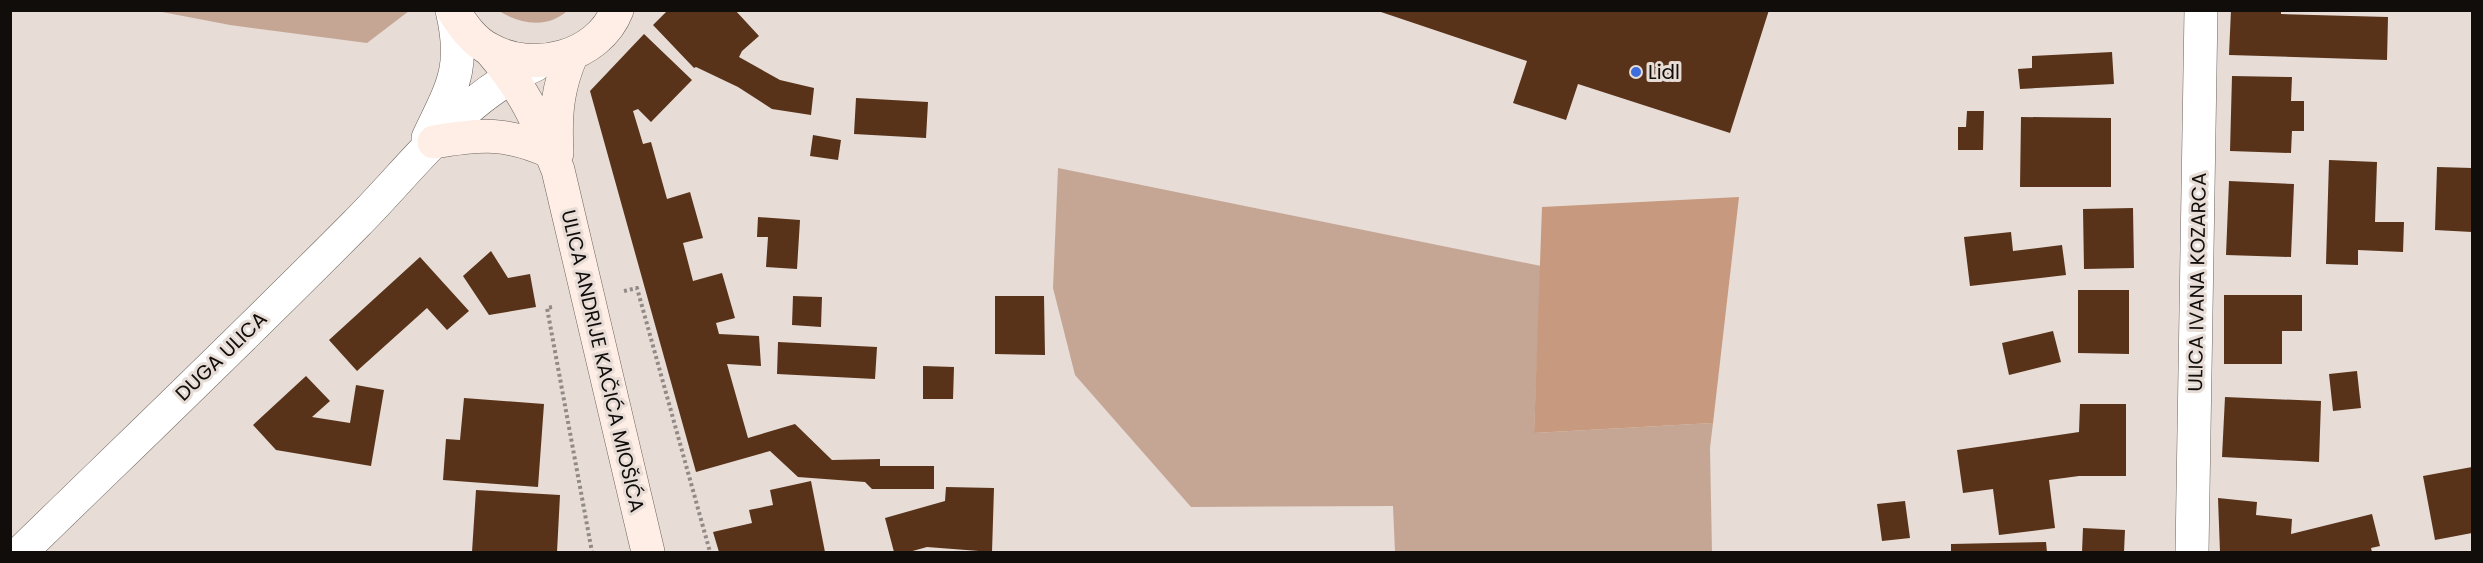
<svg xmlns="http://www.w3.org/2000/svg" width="2483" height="563" font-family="Poppins,sans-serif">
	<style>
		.green { fill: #c5a695 }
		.forest { fill: #c79a7f }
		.building { fill: #58331a }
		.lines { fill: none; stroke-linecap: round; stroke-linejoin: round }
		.minor-casing { stroke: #6d645e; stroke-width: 34 }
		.tertiary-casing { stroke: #6d645e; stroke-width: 34 }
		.secondary-casing { stroke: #6d645e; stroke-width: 34 }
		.path { stroke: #928a86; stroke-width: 4; stroke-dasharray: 3 3; stroke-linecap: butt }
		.minor { stroke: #fff; stroke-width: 33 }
		.tertiary { stroke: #fff; stroke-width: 33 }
		.secondary { stroke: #feeee5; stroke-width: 33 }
		.poi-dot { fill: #3e6dde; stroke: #e7dcd6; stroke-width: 2 }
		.labels { text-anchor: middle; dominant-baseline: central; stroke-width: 6; stroke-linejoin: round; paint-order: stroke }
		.poi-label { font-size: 20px; fill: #110d0b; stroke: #e7dcd6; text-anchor: start }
		.street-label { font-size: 20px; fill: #110d0b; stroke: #e7dcd6 }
	</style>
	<rect width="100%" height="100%" fill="#e7dcd6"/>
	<path class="green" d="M157 11 409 10V11L367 43 230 25Z
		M499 11H567C547 29 520 24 499 11Z
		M1058 168 1541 266 1534 433 1713 423 1710 448 1712 552H1395L1393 506 1191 507 1075 375 1053 288Z"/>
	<path class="forest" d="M1739 197 1713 423 1534 433 1542 207Z"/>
	<path class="building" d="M668 10H735L759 36 742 51 739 57 780 80 814 88 811 115 772 109 738 87 696 67 694 68 653 25Z
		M1375 10H1769L1730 133 1578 84 1566 120 1513 103 1527 61Z
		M2231 10H2281V14L2388 17 2387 60 2229 55Z
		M644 34 692 80 651 122 638 109 633 111 643 144 651 142 667 199 690 192 703 238 683 243 693 281 722 273 735 318 716 323 719 334 759 336 761 366 727 364 748 438 795 424 832 460 880 459V466H934V489H872L865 482 798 477 770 451 696 472 590 91Z
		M2112 52 2114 84 2020 89 2018 69 2032 68V56Z
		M2232 76 2292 77 2291 101H2304V131H2292L2291 153 2230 151Z
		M856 98 928 102 926 138 854 134Z
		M1967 111H1984L1983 150H1958V127H1966Z
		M2021 117 2111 118V187H2020Z
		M813 135 841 140 838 160 810 156Z
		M2329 160 2377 162 2375 222H2404L2403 252 2358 250V265L2326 264Z
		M2437 167 2472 168V232L2435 230Z
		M2229 181 2294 184 2291 257 2226 255Z
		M2133 208 2134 268 2084 269 2083 209Z
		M758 217 800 220 797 269 766 267 768 237H757Z
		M2011 232 2013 251 2062 245 2066 275 1970 286 1964 237Z
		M491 251 508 278 530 274 536 307 489 315 463 276Z
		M420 257 469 311 447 330 427 308 357 371 329 340Z
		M2078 290H2129V354L2078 353Z
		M2224 295H2302V331H2282V364H2224Z
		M793 296 822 297 821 327 792 325Z
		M995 296H1044L1045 355 995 354Z
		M2053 331 2061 362 2009 375 2002 343Z
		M778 342 877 347 875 379 777 374Z
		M923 366 954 367 953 399H923Z
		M2357 371 2361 408 2333 411 2329 374Z
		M306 376 330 401 312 417 350 423 356 385 384 390 371 466 276 450 253 425Z
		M2225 397 2321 401 2319 462 2222 457Z
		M464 398 544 404 538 487 443 480 446 439 460 440Z
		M2080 404H2126V476H2079L2049 480 2055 528 1999 535 1993 489 1963 493 1957 450 2079 432Z
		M2472 467V533L2435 540 2423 476Z
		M811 481 825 552H719L713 532 752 523 749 510 773 505 770 490Z
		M946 487 994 488 992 552 927 547 909 552H894L885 518 945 501Z
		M476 490 560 495 557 552H472Z
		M2218 498 2257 502 2256 515 2292 519 2291 534 2372 514 2380 546 2371 548 2372 552H2220Z
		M1905 501 1910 538 1882 541 1877 504Z
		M2083 528 2125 530 2124 552H2082Z
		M2046 542 2047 552H1951V544Z"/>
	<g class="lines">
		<g class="minor-casing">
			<path id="minor" d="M2192 552 2201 10"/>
		</g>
		<g class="tertiary-casing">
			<path id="tertiary" d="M428 138C452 87 466 69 452 10
				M21 552C133 443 246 335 356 224 411 169 463 96 535 65"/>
		</g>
		<g class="secondary-casing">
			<path id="secondary" d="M453 10C463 26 474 42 491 50 533 73 598 58 617 10
				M490 50C523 88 540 124 558 170L648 552
				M434 142C482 134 506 132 551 152
				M557 153C555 115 557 88 572 54"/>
		</g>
		<path class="path" d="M624 291 637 288 710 552
			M552 307 547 308 592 552"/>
		<use href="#minor" class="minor"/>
		<use href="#tertiary" class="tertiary"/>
		<use href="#secondary" class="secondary"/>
	</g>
	<circle class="poi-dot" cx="1636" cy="72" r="6"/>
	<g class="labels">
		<g class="poi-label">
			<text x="1648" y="72">Lidl</text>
		</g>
		<g class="street-label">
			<text transform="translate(2197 282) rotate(-89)">ULICA IVANA KOZARCA</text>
			<text transform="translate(221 356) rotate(-44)">DUGA ULICA</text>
			<text transform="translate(603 361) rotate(77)">ULICA ANDRIJE KAČIĆA MIOŠIĆA</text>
		</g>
	</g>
	<rect width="2483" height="563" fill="none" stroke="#110d0b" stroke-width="24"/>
</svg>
